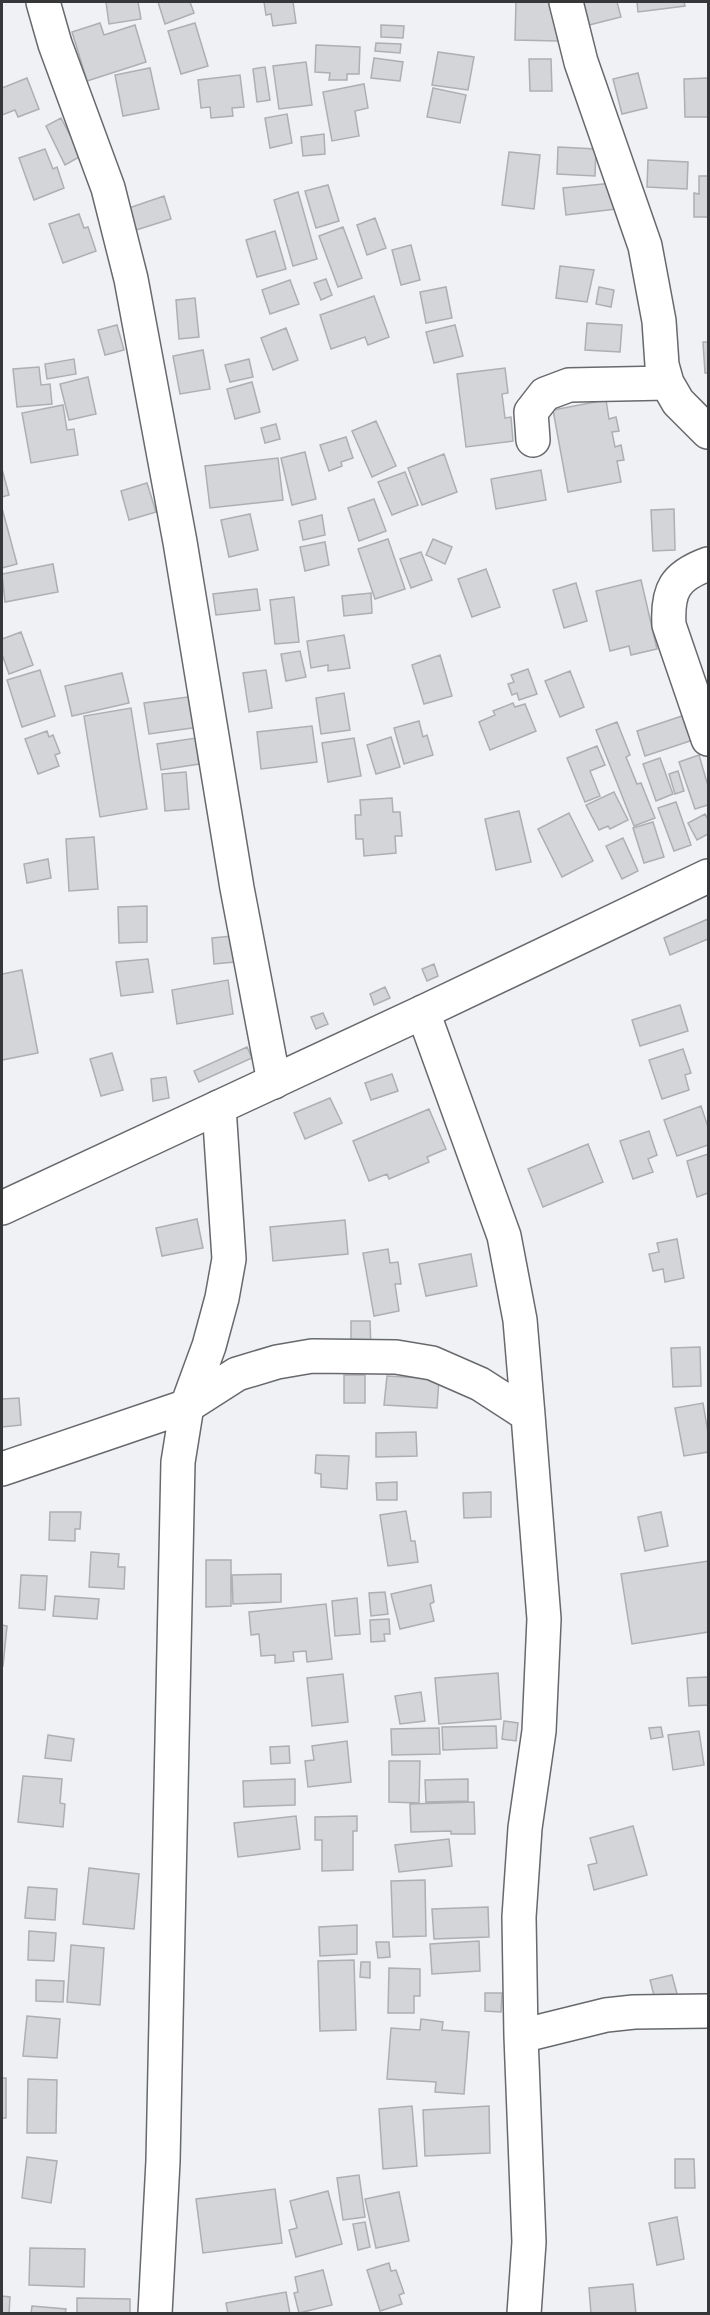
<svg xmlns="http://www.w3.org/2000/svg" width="710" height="2315" font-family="'Golos Text',sans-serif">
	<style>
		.building { fill: #d3d5d8; stroke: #adafb2; stroke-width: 1.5 }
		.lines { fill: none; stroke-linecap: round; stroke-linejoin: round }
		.minor-casing { stroke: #68696c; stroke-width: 36 }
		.tertiary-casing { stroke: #68696c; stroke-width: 36 }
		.minor { stroke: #fff; stroke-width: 33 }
		.tertiary { stroke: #fff; stroke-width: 33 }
	</style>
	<rect width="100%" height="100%" fill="#eff1f4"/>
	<path class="building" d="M106 2H138L141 19 109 24Z
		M158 2H190L194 13 165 24Z
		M264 2H293L296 23 273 26 271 14 266 15Z
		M516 2H554L558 16V41L515 40Z
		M583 2H617L621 17 589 25Z
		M637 2H684L685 6 638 12Z
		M100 23 104 35 135 25 146 62 87 81 72 32Z
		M195 23 208 66 181 74 168 31Z
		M381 25 404 26 403 38 381 37Z
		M376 43 401 44 400 53 375 51Z
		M316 45 360 47 359 74H347V80H329L330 73 315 72Z
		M438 52 474 57 468 90 432 85Z
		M374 58 403 62 400 81 371 78Z
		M529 59H551L552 91H530Z
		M306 62 312 105 279 109 273 66Z
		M265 67 270 100 257 102 253 69Z
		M150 68 159 109 123 116 115 75Z
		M638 73 647 108 622 114 613 79Z
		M240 75 244 107 232 108 233 116 211 118 210 107 201 108 198 80Z
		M27 78 39 109 18 117 15 110 2 115V88Z
		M708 78V117H685L684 79Z
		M364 84 368 108 355 111 359 136 332 141 323 92Z
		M433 88 466 95 460 123 427 117Z
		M287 114 292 143 270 148 265 118Z
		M61 118 81 156 65 165 46 126Z
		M324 134 325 154 303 156 301 137Z
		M558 147 596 149 595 176 557 174Z
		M45 149 53 169 57 167 64 188 34 200 19 158Z
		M509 152 540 155 534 209 502 205Z
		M648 160 688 162 687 189 647 187Z
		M699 176H708V217H694V193L699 194Z
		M613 183 616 209 566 215 563 188Z
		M328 185 339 221 316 228 305 191Z
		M298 192 317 259 293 266 274 200Z
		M164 196 171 219 136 230 129 208Z
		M79 214 84 228 88 227 96 251 63 263 49 224Z
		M375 218 386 248 367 255 357 225Z
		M343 227 362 278 338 287 319 236Z
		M275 231 286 269 257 277 246 240Z
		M411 245 420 280 401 285 392 250Z
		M560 266 594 270 587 302 556 298Z
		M326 279 332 295 321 300 314 283Z
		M290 280 299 304 270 314 262 290Z
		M446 287 452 318 426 323 420 292Z
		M599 287 614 290 611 307 596 304Z
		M374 296 389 337 368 345 365 337 331 349 320 315Z
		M195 298 199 337 179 339 176 300Z
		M587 323 622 325 620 352 585 350Z
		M117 325 124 350 105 355 98 330Z
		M455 325 463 356 434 363 426 332Z
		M286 328 298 360 273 370 261 338Z
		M703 342H708V373H705Z
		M203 350 210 389 180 394 173 356Z
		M74 359 76 374 47 379 45 364Z
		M249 359 253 377 230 382 225 365Z
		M39 367 41 385 50 384 52 404 17 407 13 369Z
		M505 368 508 393 502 394 505 418 511 417 513 441 466 447 457 374Z
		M88 377 96 414 69 420 60 384Z
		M252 382 260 412 235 419 227 389Z
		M606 400 609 419 616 417 619 431 612 432 615 447 621 445 624 460 617 461 621 482 568 492 553 410Z
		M63 405 67 430 74 429 78 455 31 463 22 413Z
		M376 421 396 466 372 477 352 431Z
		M276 424 280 439 265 443 261 428Z
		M346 437 353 458 341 462 342 466 329 471 320 445Z
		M305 452 316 499 292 505 281 458Z
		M444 454 457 492 422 505 408 468Z
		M278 458 283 500 210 508 205 466Z
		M2 469 9 495 2 497Z
		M541 470 546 500 496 509 491 479Z
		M405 472 418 505 392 515 378 482Z
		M147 483 156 512 129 520 121 491Z
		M374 499 386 531 359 541 348 508Z
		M2 508 17 564 2 568Z
		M674 509 675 550 653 551 651 510Z
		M250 514 258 550 229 557 221 520Z
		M322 515 325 535 303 540 299 521Z
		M388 539 405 589 375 599 358 549Z
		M433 539 452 547 445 564 426 555Z
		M325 542 329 565 305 571 300 547Z
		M421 552 432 580 411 588 400 559Z
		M53 564 58 592 5 602 2 574Z
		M486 569 500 607 472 617 458 579Z
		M641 580 657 649 631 655 629 646 610 651 596 591Z
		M576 583 587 621 564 628 553 590Z
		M257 589 260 610 216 615 213 594Z
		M371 593 372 613 344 616 342 596Z
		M294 597 299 642 275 644 270 600Z
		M21 632 33 665 9 674 2 654V639Z
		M344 635 350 668 328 671V665L311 668 307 641Z
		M300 651 306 677 286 681 281 654Z
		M440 655 452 696 424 704 412 665Z
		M528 669 537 694 519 700 517 693 512 695 508 684 514 682 511 675Z
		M40 670 55 716 22 727 7 680Z
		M266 670 272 708 249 712 243 673Z
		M570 671 584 707 560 717 545 681Z
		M122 673 129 703 72 716 65 686Z
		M344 693 350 730 321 734 316 698Z
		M195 696 199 727 149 734 144 703Z
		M513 703 515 707 525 704 536 731 490 750 479 722 495 715 493 711Z
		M131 708 147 809 100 817 84 716Z
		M685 715 693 740 645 756 637 731Z
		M419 721 423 737 427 735 433 755 404 764 394 728Z
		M617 722 630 755 626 757 637 784 641 783 655 818 634 826 596 730Z
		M312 726 317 762 261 769 257 732Z
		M47 731 49 737 53 735 60 753 55 755 59 766 38 774 25 739Z
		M391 737 400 767 376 774 367 745Z
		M196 738 199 764 161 770 157 744Z
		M354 738 361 776 328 782 322 743Z
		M597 746 605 765 590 771 600 796 585 802 567 758Z
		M699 755 708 786V805L695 809 679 762Z
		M660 758 673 794 656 801 643 764Z
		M678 771 684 791 675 794 669 774Z
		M186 772 189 809 165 811 162 774Z
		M614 792 628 820 610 829 608 826 599 830 586 805Z
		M392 798 393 812H400L402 836H395L396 853 364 856 363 839H356L355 815H361L360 800Z
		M676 802 691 845 674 851 658 808Z
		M519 811 531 862 496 870 485 819Z
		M569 813 593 861 562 877 538 829Z
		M705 814 708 819V834L697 840 688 823Z
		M653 822 664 857 644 863 633 828Z
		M94 837 98 889 69 891 66 839Z
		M623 838 638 871 622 879 606 846Z
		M48 859 51 878 27 883 24 864Z
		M147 906V942L119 943 118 907Z
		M708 919V939L670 955 664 938Z
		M232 936 235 962 214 964 212 938Z
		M148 959 153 992 121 996 116 962Z
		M434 964 438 976 427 981 422 969Z
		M22 970 38 1053 2 1060V974Z
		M228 980 233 1014 177 1024 172 990Z
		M385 987 390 998 374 1005 370 994Z
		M680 1005 688 1031 640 1046 632 1020Z
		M323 1013 328 1024 316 1029 311 1017Z
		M247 1047 252 1058 199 1082 194 1071Z
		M683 1049 691 1073 685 1075 689 1090 662 1099 649 1060Z
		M112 1053 123 1090 101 1096 90 1059Z
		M392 1074 398 1091 371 1100 365 1083Z
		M166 1077 169 1098 153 1101 151 1079Z
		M330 1098 342 1123 305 1139 294 1113Z
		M701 1106 708 1127V1145L677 1156 664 1120Z
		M429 1109 446 1149 427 1157 429 1162 389 1179 387 1174 369 1181 353 1141Z
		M649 1131 657 1155 648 1159 653 1172 633 1179 620 1141Z
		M588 1144 603 1182 543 1207 528 1169Z
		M708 1154V1193L697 1197 687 1161Z
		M197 1219 203 1248 162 1256 156 1228Z
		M345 1220 348 1254 273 1261 270 1227Z
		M677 1239 684 1278 665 1282 663 1269 653 1271 649 1254 659 1252 657 1243Z
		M388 1249 390 1263 398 1262 401 1284H395L399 1311 374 1316 363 1253Z
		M471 1254 477 1286 426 1296 419 1264Z
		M351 1321H370L371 1349 351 1350Z
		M700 1347 701 1386 673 1387 671 1348Z
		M344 1375H365V1403H344Z
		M387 1376 439 1379 437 1408 384 1405Z
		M19 1398 21 1425 2 1427V1399Z
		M703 1403 708 1433V1452L684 1456 675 1408Z
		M416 1432 417 1456 376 1457V1433Z
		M316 1455 349 1456 347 1489 321 1487V1474L315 1473Z
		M397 1482V1500H377L376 1483Z
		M491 1492V1517L464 1518 463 1493Z
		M406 1511 411 1541H415L418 1562 388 1566 380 1515Z
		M50 1512H81L80 1529H75V1541L49 1540Z
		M661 1512 668 1546 645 1551 638 1517Z
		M91 1552 119 1554 118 1567H125L124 1589 89 1587Z
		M206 1560H231V1606L206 1607Z
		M708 1561V1632L632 1644 621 1574Z
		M281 1574V1602L233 1604 232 1575Z
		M21 1575 47 1576 45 1610 19 1608Z
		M431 1585 434 1602 430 1604 434 1621 400 1629 391 1594Z
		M385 1592 388 1614 371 1616 369 1593Z
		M55 1596 99 1599 97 1619 53 1616Z
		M357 1598 360 1634 335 1636 332 1601Z
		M326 1604 332 1659 307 1662 306 1651 293 1652 294 1661 275 1663V1655L261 1656 259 1634 251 1635 249 1612Z
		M389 1619 390 1634H384L385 1641 371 1642 370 1620Z
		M2 1625 7 1626 3 1666H2Z
		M498 1673 501 1719 439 1724 435 1678Z
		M343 1674 348 1722 312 1726 307 1678Z
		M708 1677V1705L689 1706 687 1678Z
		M421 1692 425 1721 400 1724 395 1696Z
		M504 1721 518 1723 516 1741 502 1739Z
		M496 1726 497 1748 443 1750 442 1727Z
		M661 1727 663 1737 651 1739 649 1728Z
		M439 1728 440 1754 392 1755 391 1729Z
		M699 1731 704 1765 673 1770 668 1735Z
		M48 1735 74 1739 71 1761 45 1758Z
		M347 1741 351 1782 308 1787 305 1761 314 1760 312 1746Z
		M289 1746 290 1763 271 1764 270 1747Z
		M389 1761H420L419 1803 389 1802Z
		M23 1776 62 1779 60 1803 65 1804 63 1827 18 1822Z
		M295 1779V1805L244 1807 243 1781Z
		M468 1779V1801L426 1802 425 1780Z
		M474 1802 475 1834H451V1831L411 1832 410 1804Z
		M296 1816 300 1849 238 1857 234 1823Z
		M357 1816V1831H353V1870L322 1871V1840H315V1817Z
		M633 1826 647 1875 594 1890 588 1865 597 1863 590 1838Z
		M449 1839 452 1866 399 1872 395 1845Z
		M89 1868 139 1874 134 1929 83 1924Z
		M425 1880 426 1936 393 1937 391 1881Z
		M28 1887 57 1889 55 1920 25 1918Z
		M488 1907 489 1937 434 1939 432 1909Z
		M357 1925V1954L320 1956 319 1927Z
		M29 1931 56 1933 54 1961 28 1960Z
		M479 1941 480 1971 432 1974 430 1944Z
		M376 1942H389L390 1957 378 1958Z
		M71 1945 104 1948 100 2005 67 2002Z
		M354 1960 356 2030 320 2031 318 1961Z
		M361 1962H370V1978L360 1977Z
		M389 1968 420 1969V1996H414V2013H388Z
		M672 1975 679 2001 657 2007 650 1980Z
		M36 1980 64 1981 63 2002 36 2001Z
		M485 1993H502L501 2012 485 2011Z
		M27 2016 60 2019 57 2058 23 2056Z
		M421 2019 443 2022 442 2030 469 2032 464 2094 435 2092 436 2082 387 2079 391 2028 420 2030Z
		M2 2078H6V2118H2Z
		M28 2079 57 2080 56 2133H27Z
		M412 2106 417 2166 383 2169 379 2109Z
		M489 2106 490 2153 425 2156 423 2110Z
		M27 2157 57 2161 51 2203 22 2198Z
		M675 2159H694L695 2188H675Z
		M359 2175 365 2217 343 2220 337 2178Z
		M275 2189 282 2243 203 2253 196 2199Z
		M328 2191 342 2244 296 2257 289 2230 297 2228 290 2201Z
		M399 2192 409 2241 376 2248 365 2199Z
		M677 2217 684 2259 657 2265 649 2223Z
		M365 2222 370 2247 358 2250 353 2224Z
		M30 2248 85 2249 84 2287 29 2285Z
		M389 2263 391 2271 396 2270 404 2293 399 2295 402 2304 380 2311 367 2270Z
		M323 2270 332 2305 299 2313 294 2293 298 2292 295 2277Z
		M633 2284 636 2314H591L589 2288Z
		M286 2292 290 2314H228L226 2303Z
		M2 2296 10 2297 9 2314H2Z
		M77 2298 130 2299V2314H77Z
		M32 2306 66 2309 65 2314H31Z"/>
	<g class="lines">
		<g class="minor-casing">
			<path id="minor" d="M43 2 55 44 108 188 131 279 180 542 237 888 274 1082
				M566 2 581 62 645 246 659 321 662 365 667 383 678 402 708 432
				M533 440 531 412 545 394 569 385 667 383
				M708 564C675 576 667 590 669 625L708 739
				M423 1012 504 1236 520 1320 528 1415 544 1619 539 1731 525 1828 519 1917 521 2036 529 2242 524 2314
				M2 1469 187 1406 237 1374 277 1362 312 1356 396 1357 432 1363 480 1384 528 1415
				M521 2036 606 2015 634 2012 708 2011
				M155 2314 163 2161 178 1462 187 1406 209 1346 222 1298 229 1259 219 1107"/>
		</g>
		<g class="tertiary-casing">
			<path id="tertiary" d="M2 1208 423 1012 708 876"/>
		</g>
		<use href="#minor" class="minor"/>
		<use href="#tertiary" class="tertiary"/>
	</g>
	<rect width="710" height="2315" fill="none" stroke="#363738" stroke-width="6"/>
</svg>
